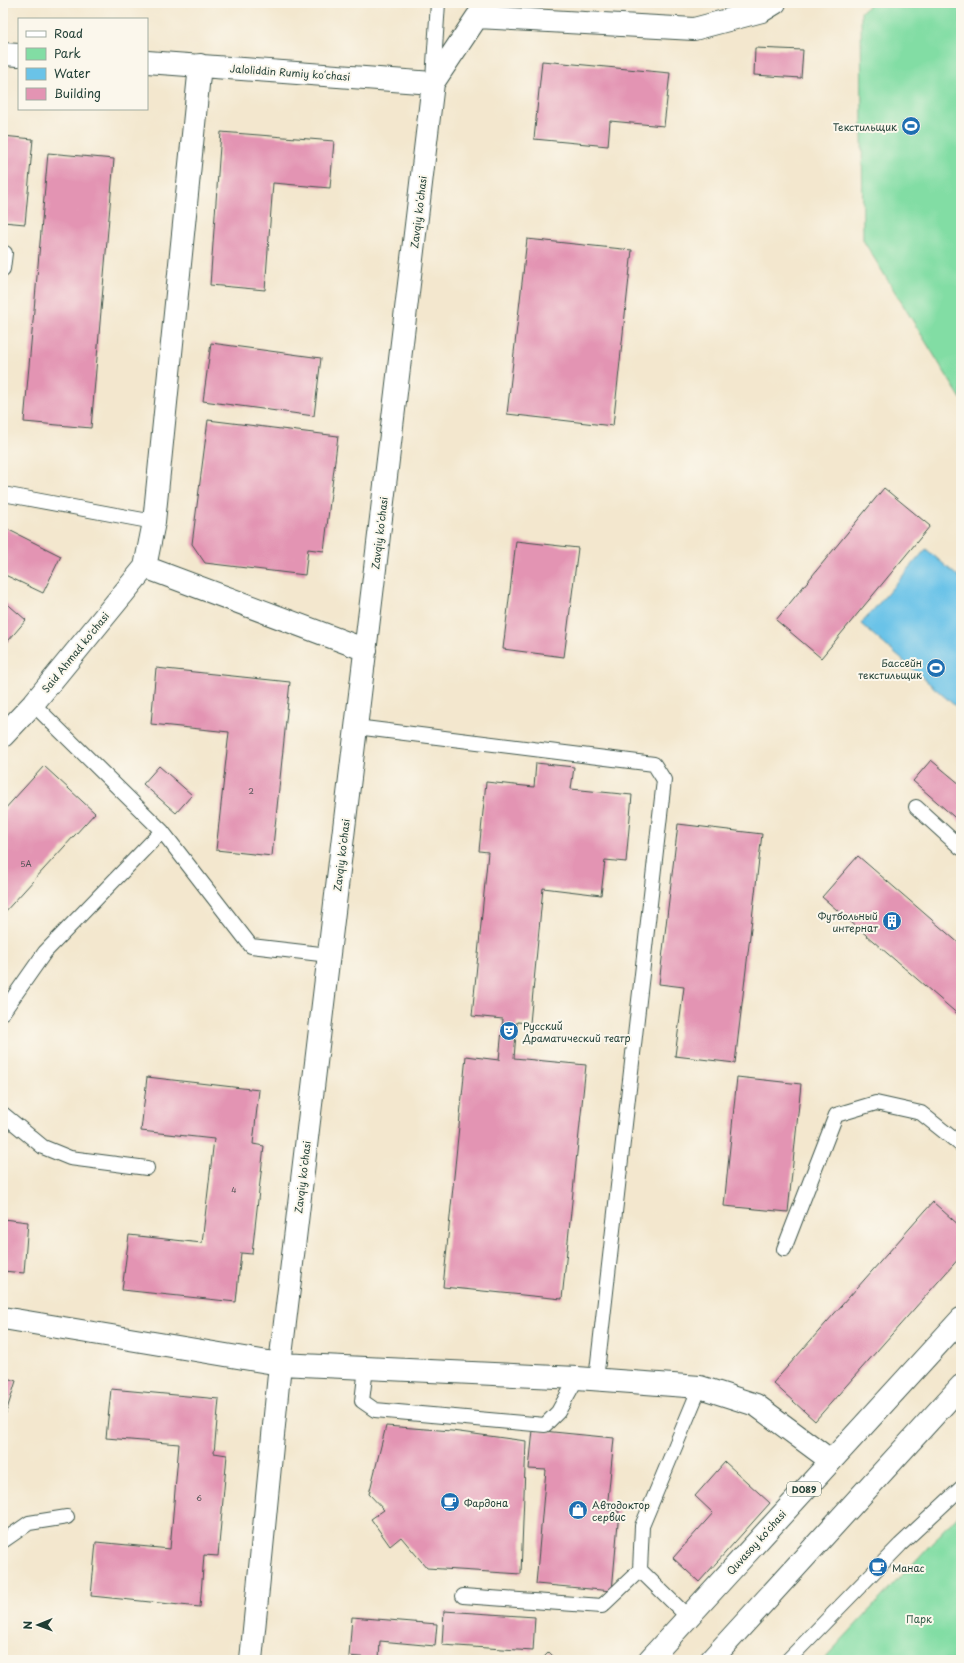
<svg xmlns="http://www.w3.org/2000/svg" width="964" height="1663" font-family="'Playpen Sans',sans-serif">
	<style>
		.green { fill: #82dda4; stroke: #508d6c }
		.water { fill: #6ac3e8; stroke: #44808e }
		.building { fill: #e394b3 }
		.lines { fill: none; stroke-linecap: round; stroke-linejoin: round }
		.service-casing { stroke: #3f564b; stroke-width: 16 }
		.minor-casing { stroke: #3f564b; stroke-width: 24 }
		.primary-casing { stroke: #3f564b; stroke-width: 24 }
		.service { stroke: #fff; stroke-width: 14 }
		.minor { stroke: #fff; stroke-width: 22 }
		.primary { stroke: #fff; stroke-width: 22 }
		.labels { text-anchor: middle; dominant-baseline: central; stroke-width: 4; stroke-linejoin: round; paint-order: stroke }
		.number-label { font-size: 8px; fill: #505354 }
		.shield { fill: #fbf7ec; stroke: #61756b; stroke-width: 1 }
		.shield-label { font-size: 9px; font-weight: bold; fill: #1f3d34 }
		.street-label { font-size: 10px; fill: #1f3d34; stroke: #fbf7ec }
		.poi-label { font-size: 10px; fill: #1f3d34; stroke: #fbf7ec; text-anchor: start }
		.park-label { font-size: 10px; fill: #335d4a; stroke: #fbf7ec }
	</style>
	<rect width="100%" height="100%" fill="#fbf7ec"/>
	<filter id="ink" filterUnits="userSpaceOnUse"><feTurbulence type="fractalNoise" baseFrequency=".025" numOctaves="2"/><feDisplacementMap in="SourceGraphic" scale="8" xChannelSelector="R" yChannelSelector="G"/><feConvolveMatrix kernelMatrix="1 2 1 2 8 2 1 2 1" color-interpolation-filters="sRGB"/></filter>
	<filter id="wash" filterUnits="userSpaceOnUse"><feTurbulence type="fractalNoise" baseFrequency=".012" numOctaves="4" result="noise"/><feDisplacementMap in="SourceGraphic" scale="16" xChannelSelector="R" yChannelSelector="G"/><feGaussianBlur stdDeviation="0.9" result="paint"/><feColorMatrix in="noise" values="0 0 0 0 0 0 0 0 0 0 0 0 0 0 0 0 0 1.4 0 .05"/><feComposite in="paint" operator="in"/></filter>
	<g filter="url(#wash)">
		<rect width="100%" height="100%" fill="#f3e7ce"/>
		<path class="green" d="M872 3H961V399L863 240 861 12Z
			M961 1512V1660H823Z"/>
		<path class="water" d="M926 549 961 579V711L861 624Z"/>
		<g id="blocks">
			<path class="building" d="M755 48 803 50 801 78 754 75Z
				M542 61 670 73 664 126 610 121 608 146 534 139Z
				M221 132 334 141 330 188 273 183 265 290 210 285Z
				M3 136 33 139 25 224 3 222Z
				M48 153 114 159 91 428 24 422Z
				M527 239 632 250 613 426 507 414Z
				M211 343 321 358 314 416 203 401Z
				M208 420 338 436 324 551 308 549 305 575 205 563 192 544Z
				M884 488 930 526 821 658 776 620Z
				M3 527 61 556 43 593 3 574Z
				M516 541 578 548 564 657 503 649Z
				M3 600 26 620 3 647Z
				M156 668 290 682 272 856 216 850 229 732 151 724Z
				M931 760 961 785V823L913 781Z
				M536 763 574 767 571 789 632 795 626 862 605 860 601 895 543 888 530 1023 517 1022 514 1058 586 1065 562 1299 443 1287 466 1056 499 1060 503 1019 472 1016 488 852 479 851 486 782 534 787Z
				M44 766 95 813 3 914V811Z
				M159 766 192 795 176 813 143 784Z
				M678 824 762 834 735 1063 675 1056 684 987 659 984Z
				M858 856 961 945V1017L822 897Z
				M147 1077 259 1090 253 1144 264 1146 252 1254 241 1253 236 1302 122 1290 129 1235 202 1243 214 1139 141 1131Z
				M737 1077 801 1084 788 1212 724 1206Z
				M933 1202 961 1227V1256L815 1421 773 1383Z
				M3 1219 28 1222 24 1273 3 1271Z
				M3 1376 16 1381 3 1422Z
				M111 1389 219 1399 214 1453 227 1455 218 1556 204 1555 200 1607 91 1596 96 1542 170 1549 179 1444 106 1438Z
				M386 1426 452 1431 526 1441 521 1574 427 1568 401 1537 390 1546 371 1519 384 1510 369 1494Z
				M533 1430 614 1438 607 1510 619 1511 612 1591 536 1584 546 1470 529 1469Z
				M725 1462 770 1503 699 1582 673 1558 713 1513 695 1496Z
				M444 1611 535 1617 533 1651 442 1645Z
				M352 1617 437 1624 435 1646 380 1641 379 1659 349 1656Z
				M549 1652 557 1660H541Z"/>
		</g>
	</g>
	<g filter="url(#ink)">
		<use href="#blocks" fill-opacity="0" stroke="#3f564b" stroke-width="1"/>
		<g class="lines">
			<g class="service-casing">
				<path id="service" d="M433 79 438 3
					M3 269 5 253
					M3 494 154 522
					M33 704 162 831 251 946 329 955
					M356 727 654 764 664 780 596 1380
					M916 807 961 848
					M3 1012 45 952 162 831
					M3 1114 43 1147 70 1158 147 1168
					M784 1249 836 1115 876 1103 921 1113 961 1145
					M366 1368 362 1401 375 1410 545 1425 558 1412 577 1378
					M3 1541 29 1523 67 1517
					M463 1596 602 1606 640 1570
					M688 1617 640 1570 642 1526 700 1387
					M788 1660 900 1545 961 1488"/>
			</g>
			<g class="minor-casing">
				<path id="minor" d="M3 54 19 55
					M147 62 433 83
					M145 567 366 650
					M3 736 33 704 145 567 154 522 200 65
					M3 1318 280 1364 577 1378 700 1387 756 1405 830 1460
					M251 1660 280 1364 433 83 477 17 694 29 762 11 775 3"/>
			</g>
			<g class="primary-casing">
				<path id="primary" d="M649 1660 961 1319
					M711 1660 961 1386"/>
			</g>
			<use href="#service" class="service"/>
			<use href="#minor" class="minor"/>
			<use href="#primary" class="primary"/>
		</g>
	</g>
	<defs>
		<g id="stadium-disc" transform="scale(1)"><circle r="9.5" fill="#1f6fb2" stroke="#fbf7ec"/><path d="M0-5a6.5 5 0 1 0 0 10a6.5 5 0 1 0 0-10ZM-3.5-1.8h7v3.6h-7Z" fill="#fff"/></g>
		<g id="building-disc" transform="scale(1)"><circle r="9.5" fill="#1f6fb2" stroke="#fbf7ec"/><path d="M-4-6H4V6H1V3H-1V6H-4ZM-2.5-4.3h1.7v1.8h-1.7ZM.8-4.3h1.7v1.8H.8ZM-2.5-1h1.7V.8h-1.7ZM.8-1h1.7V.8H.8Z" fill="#fff"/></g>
		<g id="theatre-disc" transform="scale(1)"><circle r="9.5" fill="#1f6fb2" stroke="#fbf7ec"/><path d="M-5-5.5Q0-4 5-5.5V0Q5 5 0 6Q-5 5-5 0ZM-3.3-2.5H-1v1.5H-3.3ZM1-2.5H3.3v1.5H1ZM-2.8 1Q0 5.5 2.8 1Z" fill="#fff"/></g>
		<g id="cafe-disc" transform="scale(1)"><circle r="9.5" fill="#1f6fb2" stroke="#fbf7ec"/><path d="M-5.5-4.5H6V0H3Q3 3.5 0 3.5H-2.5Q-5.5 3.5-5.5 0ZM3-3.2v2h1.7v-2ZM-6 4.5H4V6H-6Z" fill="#fff"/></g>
		<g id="shop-disc" transform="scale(1)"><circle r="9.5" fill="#1f6fb2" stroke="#fbf7ec"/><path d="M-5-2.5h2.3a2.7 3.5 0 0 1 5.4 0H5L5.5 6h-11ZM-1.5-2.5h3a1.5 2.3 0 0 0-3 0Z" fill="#fff"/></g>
	</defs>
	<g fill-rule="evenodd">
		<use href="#stadium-disc" x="911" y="126"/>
		<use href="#stadium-disc" x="936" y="668"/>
		<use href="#building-disc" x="892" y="921"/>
		<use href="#theatre-disc" x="509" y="1031"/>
		<use href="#cafe-disc" x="450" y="1502"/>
		<use href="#shop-disc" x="578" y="1510"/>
		<use href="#cafe-disc" x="878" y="1567"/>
	</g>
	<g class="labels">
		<g class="number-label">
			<text x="251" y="791">2</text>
			<text x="26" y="864">5А</text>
			<text x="234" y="1190">4</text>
			<text x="199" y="1498">6</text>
		</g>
		<rect class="shield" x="787" y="1482" width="34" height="14" rx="3"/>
		<g class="shield-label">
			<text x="804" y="1489">D089</text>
		</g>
		<g class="street-label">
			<text transform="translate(290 72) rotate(4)">Jaloliddin Rumiy koʻchasi</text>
			<text transform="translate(418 212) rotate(-83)">Zavqiy koʻchasi</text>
			<text transform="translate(379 533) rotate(-83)">Zavqiy koʻchasi</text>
			<text transform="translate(75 652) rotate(-51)">Said Ahmad ko'chasi</text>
			<text transform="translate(341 855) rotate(-83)">Zavqiy koʻchasi</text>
			<text transform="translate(302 1177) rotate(-83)">Zavqiy koʻchasi</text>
			<text transform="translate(756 1542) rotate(-48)">Quvasoy koʻchasi</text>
		</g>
		<g class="poi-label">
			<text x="897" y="126" text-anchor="end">Текстильщик</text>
			<text x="922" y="662" text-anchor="end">Бассейн<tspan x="922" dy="12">текстильщик</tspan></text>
			<text x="878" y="915" text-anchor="end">Футбольный<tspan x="878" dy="12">интернат</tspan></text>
			<text x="523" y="1025">Русский<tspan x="523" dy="12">Драматический театр</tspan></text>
			<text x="464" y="1502">Фардона</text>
			<text x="592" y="1504">Автодоктор<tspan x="592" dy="12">сервис</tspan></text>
			<text x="892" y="1567">Манас</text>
		</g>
		<g class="park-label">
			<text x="919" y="1618">Парк</text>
		</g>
	</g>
	<rect width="964" height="1663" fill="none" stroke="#fbf7ec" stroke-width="16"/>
	<rect x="18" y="18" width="130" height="92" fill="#fbf7ec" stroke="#a3ada2"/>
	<rect x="26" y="31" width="20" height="6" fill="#ffffff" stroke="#a3ada2"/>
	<text x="54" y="38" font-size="12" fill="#1f3d34">Road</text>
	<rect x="26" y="48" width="20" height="12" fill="#82dda4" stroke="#a3ada2"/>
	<text x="54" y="58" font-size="12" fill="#1f3d34">Park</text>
	<rect x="26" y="68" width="20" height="12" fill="#6ac3e8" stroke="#a3ada2"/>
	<text x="54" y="78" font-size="12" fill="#1f3d34">Water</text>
	<rect x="26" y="88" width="20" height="12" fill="#e394b3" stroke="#a3ada2"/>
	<text x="54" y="98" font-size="12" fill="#1f3d34">Building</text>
	<g transform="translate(38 1625) rotate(269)" stroke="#fbf7ec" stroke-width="3" paint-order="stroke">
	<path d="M0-3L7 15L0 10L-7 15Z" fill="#1f3d34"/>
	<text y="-6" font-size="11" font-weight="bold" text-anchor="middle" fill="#1f3d34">N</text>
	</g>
</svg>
